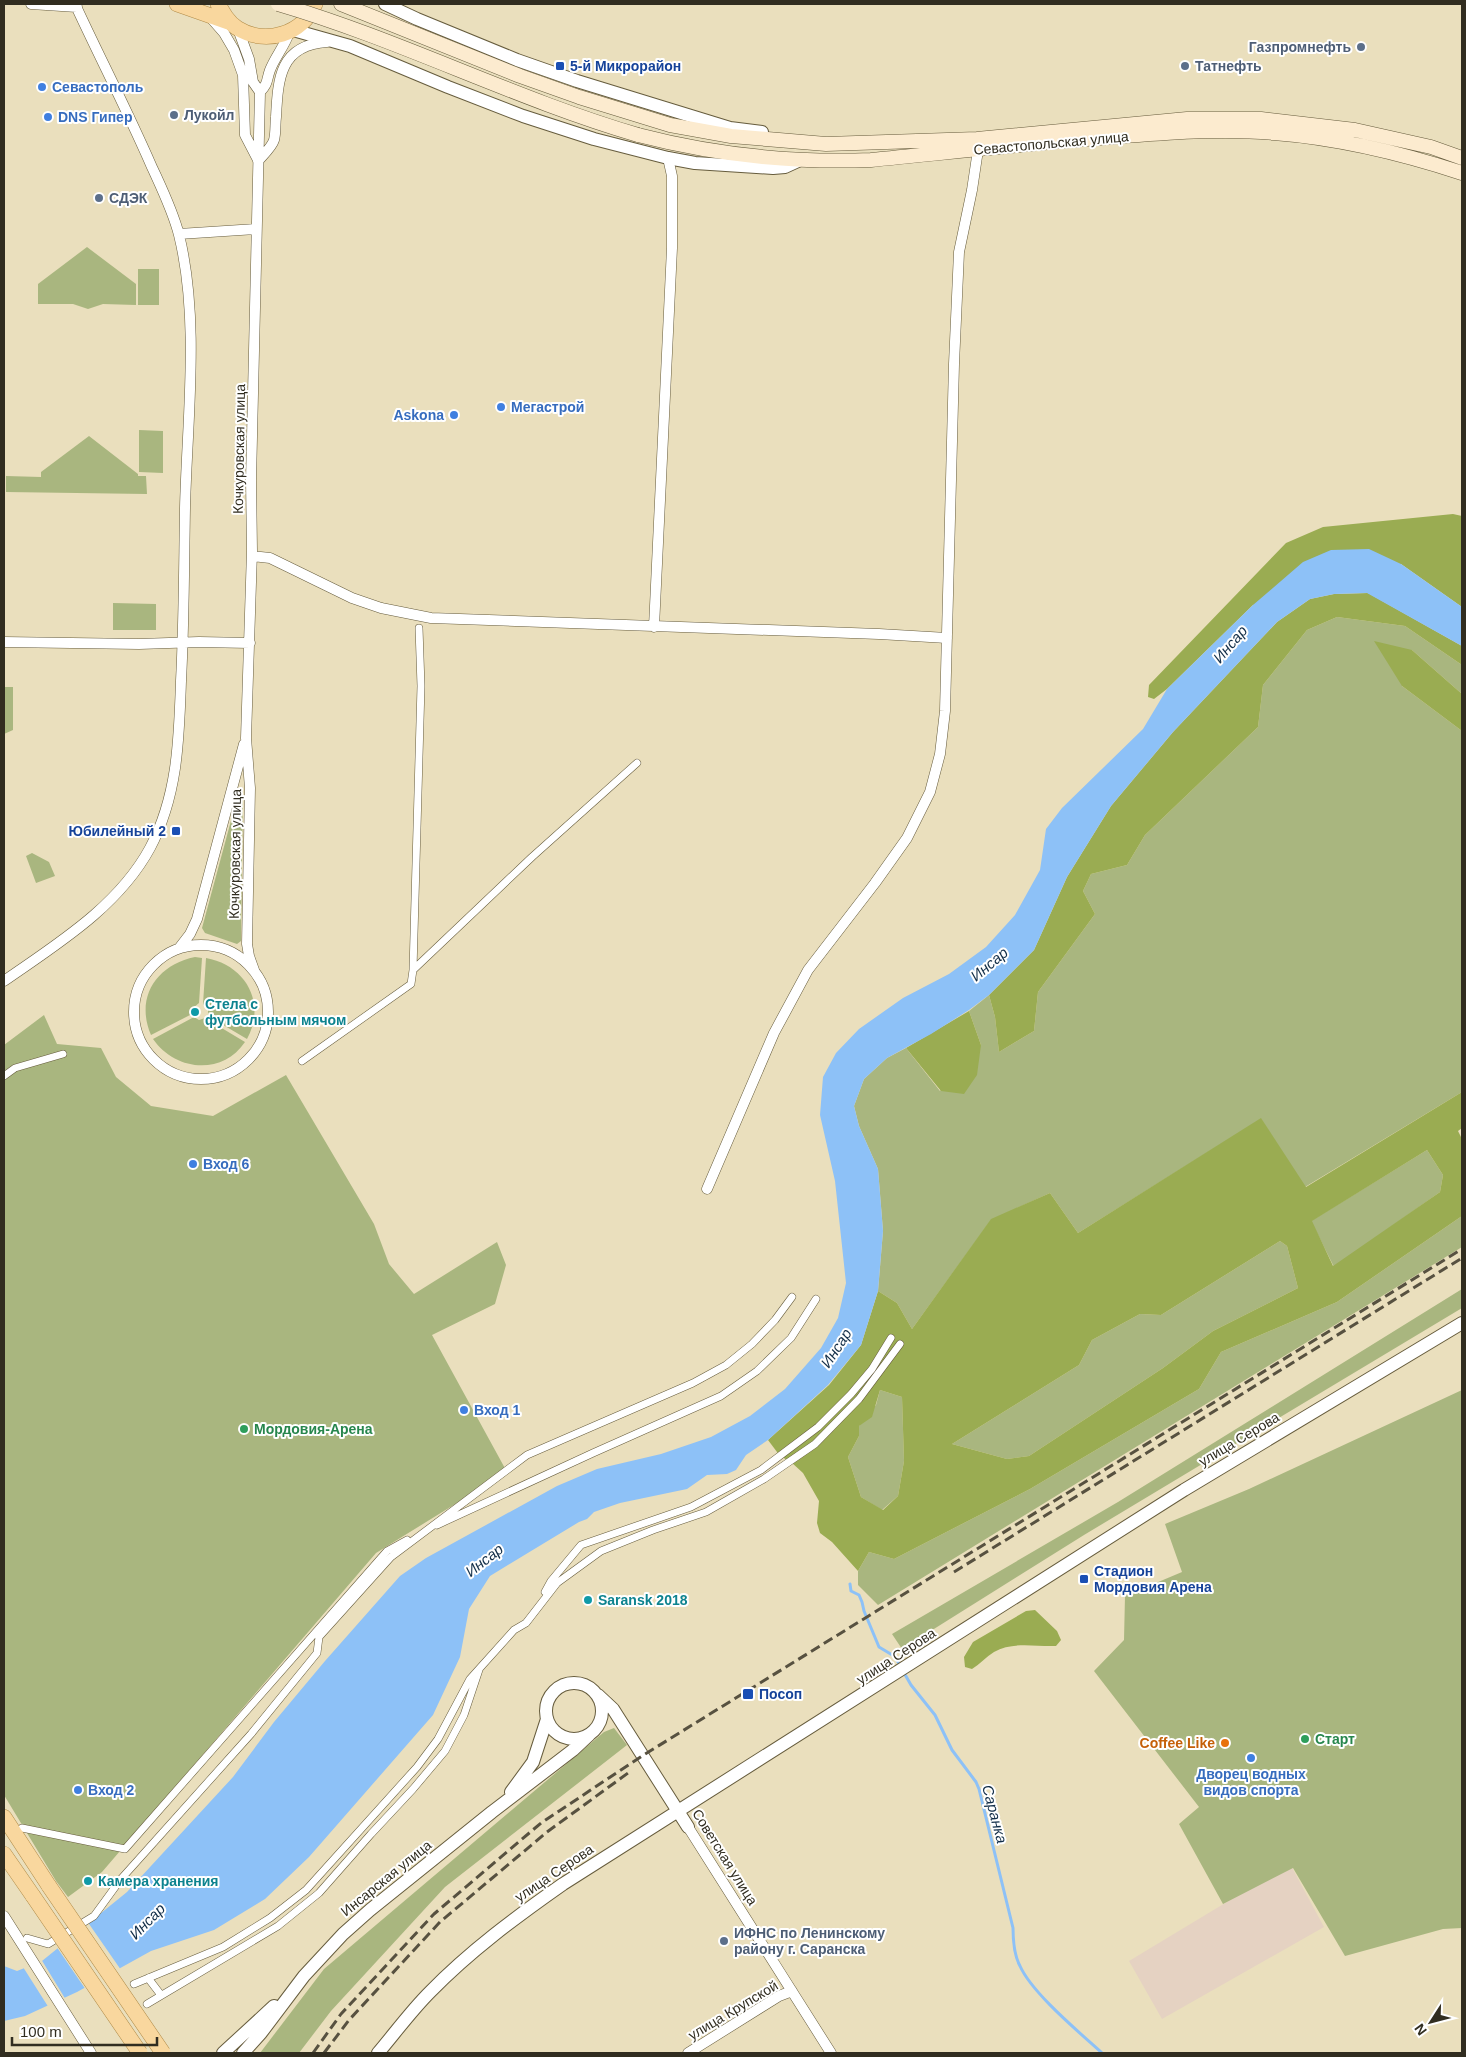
<svg xmlns="http://www.w3.org/2000/svg" width="1466" height="2057" font-family="Helvetica,sans-serif">
	<style>
		.industrial { fill: #e5d2c2 }
		.green { fill: #a9b67f }
		.forest { fill: #9aac52; fill-rule: evenodd }
		.water { fill: #8dc1f7 }
		.pier { fill: #eadfbd }
		.lines { fill: none; stroke-linecap: round; stroke-linejoin: round }
		.stream { stroke: #8dc1f7; stroke-width: 3 }
		.pedestrian-casing { stroke: #665c3d; stroke-width: 8 }
		.minor-casing { stroke: #665c3d; stroke-width: 11 }
		.tertiary-casing { stroke: #665c3d; stroke-width: 14 }
		.secondary-casing { stroke: #665c3d; stroke-width: 15 }
		.primary-casing { stroke: #b08b48; stroke-width: 16 }
		.pedestrian { stroke: #fff; stroke-width: 7 }
		.minor { stroke: #fff; stroke-width: 10 }
		.tertiary { stroke: #fff; stroke-width: 12 }
		.secondary { stroke: #fcebcf; stroke-width: 14 }
		.primary { stroke: #f9d79e; stroke-width: 15 }
		.rail { stroke: #575140; stroke-width: 3; stroke-dasharray: 10 5; stroke-linecap: butt }
		.secondary-bridge-casing { stroke: #665c3d; stroke-width: 15; stroke-linecap: butt }
		.primary-bridge-casing { stroke: #b08b48; stroke-width: 16; stroke-linecap: butt }
		.secondary-bridge { stroke: #fcebcf; stroke-width: 14 }
		.primary-bridge { stroke: #f9d79e; stroke-width: 15 }
		.service-dot { fill: #5c6f8a; stroke: #fff; stroke-width: 2 }
		.transit-dot { fill: #1a4fb4; stroke: #fff; stroke-width: 2 }
		.shop-dot { fill: #3f7fe0; stroke: #fff; stroke-width: 2 }
		.culture-dot { fill: #0f9aa8; stroke: #fff; stroke-width: 2 }
		.leisure-dot { fill: #2e9e5b; stroke: #fff; stroke-width: 2 }
		.food-dot { fill: #e8710a; stroke: #fff; stroke-width: 2 }
		.labels { text-anchor: middle; dominant-baseline: central; stroke-width: 4; stroke-linejoin: round; paint-order: stroke }
		.service-label { font-size: 14px; font-weight: bold; fill: #4e5e75; stroke: #fff; text-anchor: start }
		.transit-label { font-size: 14px; font-weight: bold; fill: #164399; stroke: #fff; text-anchor: start }
		.shop-label { font-size: 14px; font-weight: bold; fill: #366cbe; stroke: #fff; text-anchor: start }
		.street-label { font-size: 14px; fill: #312d20; stroke: #fff }
		.culture-label { font-size: 14px; font-weight: bold; fill: #0d838f; stroke: #fff; text-anchor: start }
		.leisure-label { font-size: 14px; font-weight: bold; fill: #27864d; stroke: #fff; text-anchor: start }
		.food-label { font-size: 14px; font-weight: bold; fill: #c56008; stroke: #fff; text-anchor: end }
		.water-label { font-size: 15px; font-style: italic; fill: #122e48; stroke: #fff }
	</style>
	<rect width="100%" height="100%" fill="#eadfbd"/>
	<path class="industrial" d="M1290 1864 1324 1927 1162 2019 1129 1961Z"/>
	<path class="green" d="M87 247 136 284V305L103 304 88 309 73 304H38V284Z
		M138 269H159V305H138Z
		M139 430 163 431V473L139 472Z
		M89 436 138 474V476H146L147 494 6 492V476L41 477V472Z
		M113 603 156 604V630H113Z
		M1337 617 1405 626 1462 665V694L1412 650 1402 686 1462 731V1092L1305 1187 1261 1119 1078 1233 1050 1193 991 1220 912 1329 897 1303 878 1291 883 1231 878 1169 859 1126 854 1106 864 1079 887 1058 906 1048 940 1091 981 1045 969 1011 989 995 995 1017 999 1052 1034 1031 1038 992 1095 914 1083 891 1091 874 1127 865 1145 835 1258 727 1263 685 1307 630Z
		M4 687H13V730L4 734Z
		M239 791H243L241 941 237 944 205 933 202 928Z
		M32 853 49 862 55 876 36 883 26 856Z
		M195 957 202 958 199 1003 193 1008 192 1014 151 1035C135 998 156 965 195 957Z
		M206 958C245 965 267 1002 247 1039L208 1016V1009L203 1004Z
		M44 1015 57 1044 101 1048 116 1077 151 1106 213 1116 286 1075 374 1224 389 1264 414 1294 497 1242 506 1265 495 1304 432 1335 507 1472 376 1553 102 1872 68 1897 56 1881 4 1795V1045Z
		M194 1017 199 1020 205 1018 245 1042C222 1076 175 1071 153 1039Z
		M1427 1150 1443 1175 1440 1192 1334 1267 1311 1221Z
		M1462 1216V1247L878 1605 858 1585V1571L869 1552 894 1559 1030 1489 1199 1389 1221 1352 1337 1302Z
		M1280 1241 1287 1246 1298 1288 1213 1331 1163 1368 1029 1456 1007 1459 952 1444 1079 1365 1092 1340 1140 1314 1161 1315Z
		M1462 1289V1308L1084 1535 902 1649 892 1634 1118 1502Z
		M880 1390 902 1397 904 1461 898 1496 882 1510 861 1497 848 1457 859 1436V1426L876 1405Z
		M1462 1390V1928L1443 1929 1345 1956 1293 1868 1223 1904 1179 1824 1199 1807 1094 1671 1124 1640 1125 1596 1182 1572 1165 1524 1249 1489Z
		M614 1728 627 1745 445 1887 331 2011 299 2053H260L324 1969 604 1732Z"/>
	<path class="forest" d="M1453 514 1462 516V607L1401 564 1253 605 1167 689 1154 699 1148 697 1149 685 1286 543 1323 527Z
		M1368 593 1462 646V665L1405 626 1337 617 1307 630 1263 685 1258 727 1145 835 1127 865 1091 874 1083 891 1095 914 1038 992 1034 1031 999 1052 995 1017 989 995 1034 950 1067 877 1111 806 1173 732 1277 622 1310 599 1334 594Z
		M1374 641 1412 650 1462 694V731L1402 686Z
		M969 1011 981 1045 977 1075 964 1094 941 1091 906 1048Z
		M1462 1092V1128L1458 1131 1462 1139V1216L1337 1302 1221 1352 1199 1389 1030 1489 894 1559 869 1552 858 1571 832 1542 820 1533 817 1523 819 1501 803 1473 791 1462 780 1456 768 1440 829 1385 861 1345 878 1291 897 1303 912 1329 991 1219 1050 1193 1078 1233 1261 1118 1306 1187ZM1427 1150 1443 1175 1440 1192 1333 1266 1312 1221ZM1280 1241 1287 1246 1298 1288 1213 1331 1163 1368 1029 1456 1007 1459 952 1444 1079 1365 1092 1340 1140 1314 1161 1315ZM880 1390 902 1397 904 1461 898 1496 883 1510 861 1497 848 1457 859 1436V1426L872 1417Z
		M1035 1610 1057 1631 1061 1640 1056 1646C1036 1647 1013 1641 994 1652 986 1657 980 1664 972 1669L965 1667 964 1657 973 1642 1026 1611Z"/>
	<path class="water" d="M1369 549 1401 564 1462 607V646L1367 593 1334 594 1310 599 1277 622 1173 732 1111 806 1067 877 1034 950 989 995 969 1010 931 1034 887 1058 864 1079 854 1106 859 1126 878 1169 883 1231 878 1291 861 1345 828 1385 768 1440 746 1455 736 1470 727 1474 707 1475 687 1489 620 1503 594 1512 587 1519 579 1522 490 1576 469 1609 460 1657 433 1715 309 1857 265 1899 214 1930 151 1951 77 1992 25 2016 4 2021V1966L17 1971 42 1961 127 1892 233 1777 274 1722 325 1661 400 1576 426 1558 557 1486 597 1469 661 1454 711 1437 750 1416 785 1389 821 1348 838 1318 846 1283 835 1181 820 1115 823 1077 836 1053 859 1029 903 998 949 974 986 947 1015 915 1040 870 1046 829 1062 808 1143 729 1167 689 1253 605 1303 562 1331 550Z"/>
	<path class="pier" d="M87 1921 121 1970 86 1990 56 1946Z
		M41 1959 66 2000 49 2008 23 1967Z"/>
	<g class="lines">
		<path class="stream" d="M850 1584 851 1591 859 1595 862 1602 864 1611 879 1647 894 1656 900 1665
			M903 1671 911 1685 935 1715 952 1750 976 1782 979 1789 1013 1928C1013 1941 1014 1955 1020 1966 1032 1993 1079 2032 1102 2053"/>
		<g class="pedestrian-casing">
			<path id="pedestrian" d="M413 970 421 686 419 628
				M302 1061 411 984 413 970 532 857 637 763
				M4 1076 15 1068 63 1054
				M437 1525 593 1453 721 1396 757 1371 791 1338 816 1299
				M545 1592 551 1581 581 1545 691 1507 761 1470 818 1427 851 1394 872 1369 891 1338
				M22 1828 125 1849 387 1551 407 1540
				M27 1938 48 1944 94 1916 121 1879 251 1734 317 1653 319 1637 391 1557 527 1455 693 1383 726 1365 752 1344 775 1320 792 1297
				M148 1978 161 1995
				M134 1984 223 1947 270 1918 306 1890 417 1767 438 1739 470 1679 514 1630 526 1623 557 1583 601 1551 653 1530 706 1512 764 1479 815 1444 859 1399 900 1344
				M147 2004 278 1926 319 1893 371 1834 413 1789 445 1751 464 1715 479 1670"/>
		</g>
		<g class="minor-casing">
			<path id="minor" d="M31 4 77 7
				M210 17 224 33 234 50 243 75 245 135 258 160
				M238 29 249 59 253 82 260 92 251 480 252 551 246 738 250 788 247 944 249 956 254 970
				M260 92C269 82 266 81 270 70 275 57 284 47 289 33
				M258 161C263 155 272 147 274 140 276 133 275 124 276 117 278 78 280 45 327 42
				M179 234 256 229
				M252 556 270 558 352 598 381 608 431 618 879 634 947 638
				M654 627 672 248V176L668 158
				M4 642 139 644 199 642 250 643
				M134 1012a67 67 0 1 1 134 0a67 67 0 1 1-134 0Z
				M180 947 190 934 197 919 244 744
				M4 981C57 944 118 907 150 848 178 795 179 739 181 681 184 623 184 566 185 508 187 421 200 320 179 235 173 211 161 187 151 165 127 110 100 58 75 4
				M707 1189 774 1033 808 970 875 883 907 838 930 792 940 754 945 711 954 364 959 252 972 190 978 150
				M688 1827 831 2053
				M4 1916 91 2053
				M688 2053 779 1996 792 1991"/>
		</g>
		<g class="tertiary-casing">
			<path id="tertiary" d="M385 4 417 19 517 60 577 81 730 128 762 132
				M293 30 350 46 448 87 523 116 594 139 668 158 695 163 773 168 785 167 798 161
				M546 1711a28 28 0 1 1 56 0a28 28 0 1 1-56 0Z
				M598 1695 613 1709 688 1827
				M511 1792 533 1762 547 1719
				M223 2053 274 2006
				M243 2053 261 2033 304 1976 343 1934 370 1910 492 1812 573 1750 589 1735
				M378 2053C395 2033 411 2011 430 1992 470 1951 516 1917 563 1884L1184 1490 1462 1323"/>
		</g>
		<g class="secondary-casing">
			<path id="secondary" d="M341 4 520 76 579 97 670 125 731 136 826 144 977 139 1187 119H1261L1355 130 1431 147 1462 158
				M638 135C715 155 792 163 871 160 952 152 1032 143 1112 137 1166 133 1220 128 1274 133 1339 138 1401 153 1462 173"/>
		</g>
		<g class="primary-casing">
			<path id="primary" d="M177 4 231 23
				M218 4C223 13 228 22 237 28 266 46 303 34 315 4
				M4 1817 49 1886
				M4 1854 33 1896"/>
		</g>
		<use href="#pedestrian" class="pedestrian"/>
		<use href="#minor" class="minor"/>
		<use href="#tertiary" class="tertiary"/>
		<use href="#secondary" class="secondary"/>
		<use href="#primary" class="primary"/>
		<path class="rail" d="M954 1572 1462 1258
			M313 2053 341 2014 434 1914 541 1823 642 1756 1462 1249
			M324 2053 349 2020 440 1922 547 1832 628 1773"/>
		<g class="secondary-bridge-casing">
			<path id="secondary-bridge" d="M278 4C401 40 515 99 638 135"/>
		</g>
		<g class="primary-bridge-casing">
			<path id="primary-bridge" d="M49 1886 163 2053
				M33 1896 140 2053"/>
		</g>
		<use href="#secondary-bridge" class="secondary-bridge"/>
		<use href="#primary-bridge" class="primary-bridge"/>
	</g>
	<g class="service-dot">
		<circle cx="1361" cy="47" r="5"/>
		<circle cx="1185" cy="66" r="5"/>
		<circle cx="174" cy="115" r="5"/>
		<circle cx="99" cy="198" r="5"/>
		<circle cx="724" cy="1941" r="5"/>
	</g>
	<g class="transit-dot">
		<rect x="555" y="61" width="10" height="10" rx="2.5"/>
		<rect x="171" y="826" width="10" height="10" rx="2.5"/>
		<rect x="1079" y="1574" width="10" height="10" rx="2.5"/>
		<rect x="742" y="1688" width="12" height="12" rx="2.5"/>
	</g>
	<g class="shop-dot">
		<circle cx="42" cy="87" r="5"/>
		<circle cx="48" cy="117" r="5"/>
		<circle cx="501" cy="407" r="5"/>
		<circle cx="454" cy="415" r="5"/>
		<circle cx="193" cy="1164" r="5"/>
		<circle cx="464" cy="1410" r="5"/>
		<circle cx="1251" cy="1758" r="5"/>
		<circle cx="78" cy="1790" r="5"/>
	</g>
	<g class="culture-dot">
		<circle cx="195" cy="1012" r="5"/>
		<circle cx="588" cy="1600" r="5"/>
		<circle cx="88" cy="1881" r="5"/>
	</g>
	<g class="leisure-dot">
		<circle cx="244" cy="1429" r="5"/>
		<circle cx="1305" cy="1739" r="5"/>
	</g>
	<circle class="food-dot" cx="1225" cy="1743" r="5"/>
	<g class="labels">
		<g class="service-label">
			<text x="1351" y="47" text-anchor="end">Газпромнефть</text>
			<text x="1195" y="66">Татнефть</text>
			<text x="184" y="115">Лукойл</text>
			<text x="109" y="198">СДЭК</text>
			<text x="734" y="1933">ИФНС по Ленинскому<tspan x="734" dy="16">району г. Саранска</tspan></text>
		</g>
		<g class="transit-label">
			<text x="570" y="66">5-й Микрорайон</text>
			<text x="166" y="831" text-anchor="end">Юбилейный 2</text>
			<text x="1094" y="1571">Стадион<tspan x="1094" dy="16">Мордовия Арена</tspan></text>
			<text x="759" y="1694">Посоп</text>
		</g>
		<g class="shop-label">
			<text x="52" y="87">Севастополь</text>
			<text x="58" y="117">DNS Гипер</text>
			<text x="511" y="407">Мегастрой</text>
			<text x="444" y="415" text-anchor="end">Askona</text>
			<text x="203" y="1164">Вход 6</text>
			<text x="474" y="1410">Вход 1</text>
			<text x="1251" y="1774" text-anchor="middle">Дворец водных<tspan x="1251" dy="16">видов спорта</tspan></text>
			<text x="88" y="1790">Вход 2</text>
		</g>
		<g class="street-label">
			<text transform="translate(1051 143) rotate(-5)">Севастопольская улица</text>
			<text transform="translate(239 449) rotate(-89)">Кочкуровская улица</text>
			<text transform="translate(235 854) rotate(-89)">Кочкуровская улица</text>
			<text transform="translate(1239 1439) rotate(-31)">улица Серова</text>
			<text transform="translate(896 1656) rotate(-33)">улица Серова</text>
			<text transform="translate(725 1857) rotate(58)">Советская улица</text>
			<text transform="translate(554 1873) rotate(-34)">улица Серова</text>
			<text transform="translate(386 1878) rotate(-39)">Инсарская улица</text>
			<text transform="translate(733 2010) rotate(-31)">улица Крупской</text>
		</g>
		<g class="culture-label">
			<text x="205" y="1004">Стела с<tspan x="205" dy="16">футбольным мячом</tspan></text>
			<text x="598" y="1600">Saransk 2018</text>
			<text x="98" y="1881">Камера хранения</text>
		</g>
		<g class="leisure-label">
			<text x="254" y="1429">Мордовия-Арена</text>
			<text x="1315" y="1739">Старт</text>
		</g>
		<g class="food-label">
			<text x="1215" y="1743">Coffee Like</text>
		</g>
		<g class="water-label">
			<text transform="translate(1230 644) rotate(-49)">Инсар</text>
			<text transform="translate(989 964) rotate(-40)">Инсар</text>
			<text transform="translate(836 1348) rotate(-57)">Инсар</text>
			<text transform="translate(484 1560) rotate(-38)">Инсар</text>
			<text transform="translate(995 1814) rotate(75)">Саранка</text>
			<text transform="translate(147 1921) rotate(-45)">Инсар</text>
		</g>
	</g>
	<rect width="1466" height="2057" fill="none" stroke="#312d20" stroke-width="10"/>
	<g transform="translate(1431 2022) rotate(234)" stroke="#ffffff" stroke-width="4" paint-order="stroke">
	<path d="M0-4L9 19L0 12L-9 19Z" fill="#312d20"/>
	<text y="-8" font-size="14" font-weight="bold" text-anchor="middle" fill="#312d20">N</text>
	</g>
	<path d="M12 2037v8h145v-8" fill="none" stroke="#312d20" stroke-width="2.5"/>
	<text x="20" y="2037" font-size="15" fill="#312d20" stroke="#ffffff" stroke-width="4" paint-order="stroke">100 m</text>
</svg>
